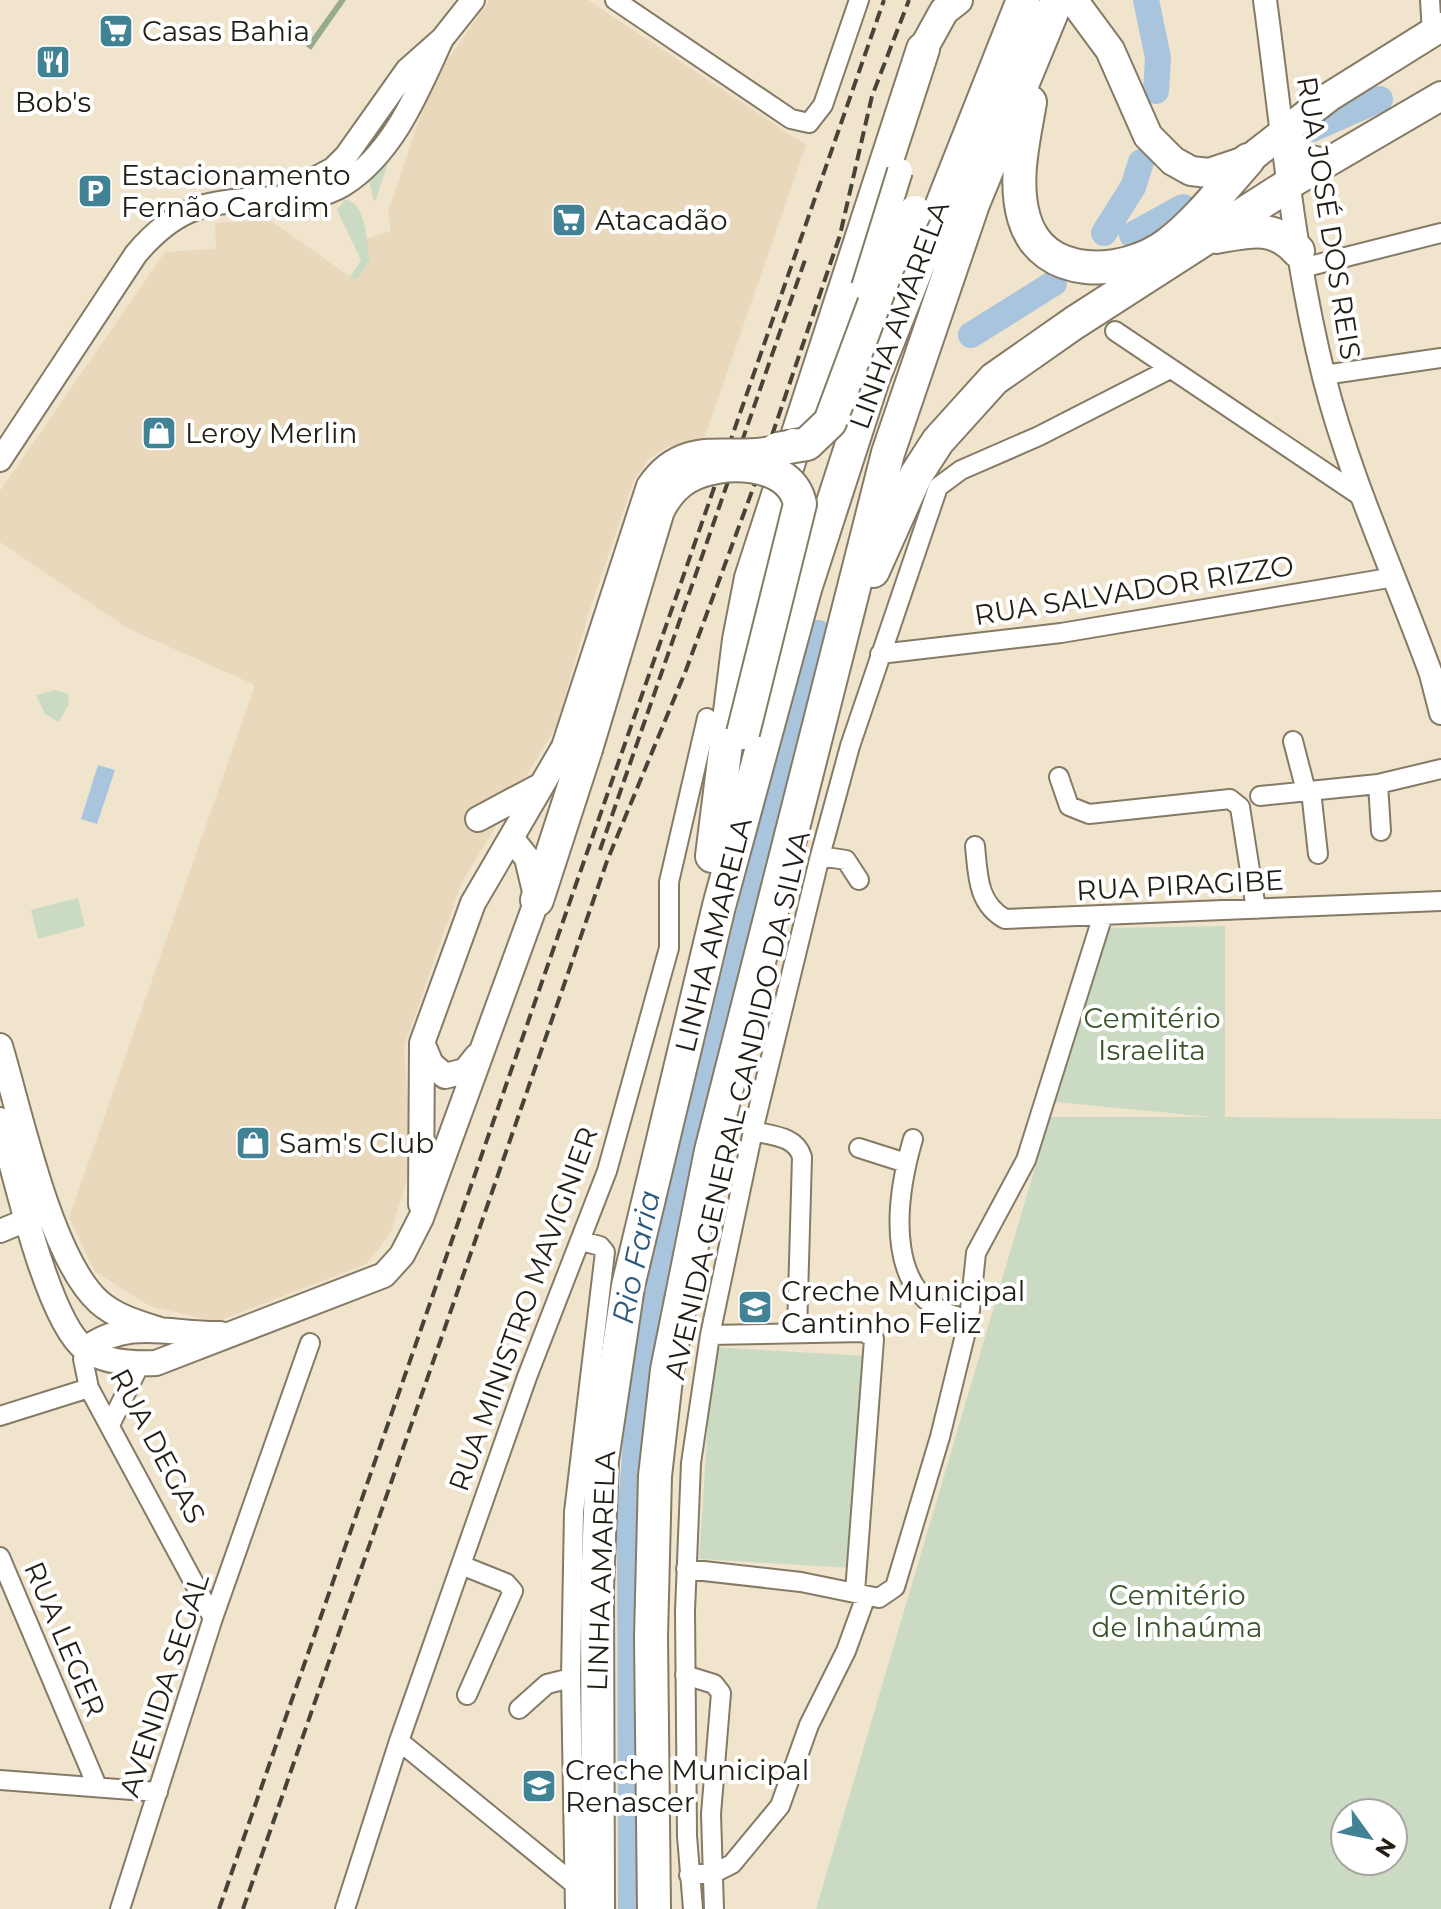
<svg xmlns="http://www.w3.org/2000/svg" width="1441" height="1909" font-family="Montserrat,sans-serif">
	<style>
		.built { fill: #e9d8bc }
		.green { fill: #cadac3; fill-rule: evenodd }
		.forest { fill: #96aa8d }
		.water { fill: #a9c5de }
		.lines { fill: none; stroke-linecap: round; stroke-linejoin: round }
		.river { stroke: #a9c5de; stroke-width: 26 }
		.minor-casing { stroke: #857a66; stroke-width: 22 }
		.tertiary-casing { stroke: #857a66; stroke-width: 26 }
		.secondary-casing { stroke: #857a66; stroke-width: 28 }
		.primary-casing { stroke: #857a66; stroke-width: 32 }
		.motorway-casing { stroke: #857a66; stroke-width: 36 }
		.minor { stroke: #fff; stroke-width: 18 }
		.tertiary { stroke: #fff; stroke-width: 22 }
		.secondary { stroke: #fff; stroke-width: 24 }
		.primary { stroke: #fff; stroke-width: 28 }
		.motorway { stroke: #fff; stroke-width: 32 }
		.rail { stroke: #484237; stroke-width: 4; stroke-dasharray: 12 6; stroke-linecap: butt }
		.secondary-bridge-casing { stroke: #857a66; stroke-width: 28; stroke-linecap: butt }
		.motorway-bridge-casing { stroke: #857a66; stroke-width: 36; stroke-linecap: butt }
		.secondary-bridge { stroke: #fff; stroke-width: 24 }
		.motorway-bridge { stroke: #fff; stroke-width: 32 }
		.labels { text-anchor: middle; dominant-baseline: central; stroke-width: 8; stroke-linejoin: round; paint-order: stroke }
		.poi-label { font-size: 28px; fill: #221d15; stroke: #fff; text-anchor: start }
		.street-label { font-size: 28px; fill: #221d15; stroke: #fff }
		.park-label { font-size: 28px; fill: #39562b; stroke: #fff }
		.water-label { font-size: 30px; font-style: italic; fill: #2c587c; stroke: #fff }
	</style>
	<rect width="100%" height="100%" fill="#f1e4cd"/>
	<path class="built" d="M489 0H588L806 145 703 442 667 447 649 459 634 480 588 615 557 725 461 884 404 1047 410 1137 407 1180 390 1234 366 1264 216 1322 150 1306 95 1272 69 1218 255 685 127 628 0 542V491L165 252 216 249 215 223 270 220 356 281 370 260 366 239 391 231 388 212 431 84Z"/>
	<path class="green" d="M394 145 376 199 374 201 368 176Z
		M345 199C367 204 366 241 370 260L356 281 350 277 361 260 337 210Z
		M56 690 68 694 69 704 59 722 45 714 36 695Z
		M78 898 85 926 38 939 31 910Z
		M1225 926V1117L1441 1119V1909H816L1050 1117H1212L1056 1102 1107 928ZM1345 1813H1393V1861H1345Z
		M713 1347 866 1356 853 1568 699 1559Z"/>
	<path class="forest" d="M339 0H346L311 50 306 46Z"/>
	<path class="water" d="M98 765 115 770 97 824 81 819Z"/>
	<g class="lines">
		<path class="river" d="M1146 0 1158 58 1156 91
			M1312 129 1380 99
			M1104 233 1133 187 1141 162
			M1132 235 1183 207
			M971 335 1054 283
			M631 1909 630 1520 636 1442 656 1295 818 633"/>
		<g class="minor-casing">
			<path id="minor" d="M615 0 791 119 809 123 823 105 859 0
				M1430 0 1432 33
				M1302 268 1441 233
				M1115 331 1362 497
				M1324 375 1441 358
				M880 654 1061 633 1395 577
				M1293 741 1306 791
				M1059 777 1069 806 1089 814 1230 799 1240 807 1256 909
				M1378 784 1381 831
				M1311 791 1318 854
				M1260 796 1378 784 1441 769
				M975 846C978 875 977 903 1005 919L1441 901
				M820 856 846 860 859 880
				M753 1131C773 1136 796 1136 802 1157L797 1332
				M913 1139C895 1201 881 1306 969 1319
				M859 1148 906 1163
				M710 1335 864 1332 874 1339 855 1592
				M86 1349 83 1359 89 1388 213 1618
				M0 1416 89 1388
				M110 1425 140 1364
				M0 1557 97 1786
				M461 1565 506 1583 513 1591 467 1695
				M686 1569 801 1582 879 1598 895 1587 940 1437 969 1319 976 1253 1026 1160 1103 915
				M685 1675 714 1684 721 1693 711 1814 714 1909
				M519 1709 547 1684 571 1678
				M399 1741 573 1883
				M0 1780 158 1792
				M689 1875 714 1873 732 1864 780 1806 809 1725 846 1651 866 1596
				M120 1909 213 1618 310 1343
				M345 1909 399 1741 527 1377 607 1171 669 948V882L707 718
				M575 1909 571 1678 574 1512 605 1252 600 1246 582 1241
				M693 1909 687 1836 685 1611 691 1463 710 1335 753 1131 820 856 850 746 938 487 961 470 1039 436 1170 369"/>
		</g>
		<g class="tertiary-casing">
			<path id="tertiary" d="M1265 0C1282 126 1293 254 1324 377 1350 479 1395 575 1431 674L1441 713
				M286 194 333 169 346 156 407 70 442 39 473 0
				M0 460 136 254C181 201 211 202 278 198 302 197 322 198 343 185 394 153 418 91 442 39
				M0 1231 41 1214"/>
		</g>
		<g class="secondary-casing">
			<path id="secondary" d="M478 819 538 787
				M423 1045 431 1064 445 1076 465 1071 477 1056
				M0 1046C20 1112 50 1258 99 1302 116 1317 138 1323 160 1330
				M0 1120C14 1169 47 1321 85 1349 105 1363 133 1364 156 1363L384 1275 402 1255 421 1218 537 900 527 858 511 838
				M421 1204 422 1043 473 903 564 747
				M86 1349C128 1317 172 1335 220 1334"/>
		</g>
		<g class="primary-casing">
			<path id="primary" d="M1073 0 1110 50 1148 136 1173 161 1191 171 1209 173 1248 160 1329 97 1441 27
				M923 49 944 11 958 0
				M1283 131C1295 151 1301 162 1326 162
				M1287 186 1441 96"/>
		</g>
		<g class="motorway-casing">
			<path id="motorway" d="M1030 102C1024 139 1013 180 1024 218 1042 281 1124 277 1168 244 1198 221 1223 188 1248 160
				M1216 237C1250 231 1274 224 1298 251
				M873 571 916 475 938 441 994 379 1074 323 1287 186
				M712 856 739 640 751 578 923 49
				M537 900 586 749
				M598 1909 597 1589 602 1460 628 1286 719 906 805 589 873 379 1023 0
				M654 1909 651 1637 655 1476 667 1370 711 1151 888 453 973 204 1057 0"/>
		</g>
		<use href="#minor" class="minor"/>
		<use href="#tertiary" class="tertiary"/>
		<use href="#secondary" class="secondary"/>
		<use href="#primary" class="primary"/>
		<use href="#motorway" class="motorway"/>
		<path class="rail" d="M600 850 806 257
			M219 1909 884 0
			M243 1909 607 861 686 670 765 456 840 235 872 96 909 0"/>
		<g class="secondary-bridge-casing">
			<path id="secondary-bridge" d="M864 287 900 171
				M564 747 649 486C689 427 742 468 793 441"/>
		</g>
		<g class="motorway-bridge-casing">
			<path id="motorway-bridge" d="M777 449 807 444 830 422 888 266 915 212
				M586 749 658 510C665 496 673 485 687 477 720 458 791 459 800 504L743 733"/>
		</g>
		<use href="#secondary-bridge" class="secondary-bridge"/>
		<use href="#motorway-bridge" class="motorway-bridge"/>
	</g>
	<defs>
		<g id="supermarket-square" transform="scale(1.8)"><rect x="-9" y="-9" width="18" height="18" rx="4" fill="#418295" stroke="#fff"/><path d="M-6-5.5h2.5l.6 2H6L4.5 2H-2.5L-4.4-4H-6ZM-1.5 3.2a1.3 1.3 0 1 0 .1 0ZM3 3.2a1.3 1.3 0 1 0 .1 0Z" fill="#fff"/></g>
		<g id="restaurant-square" transform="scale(1.8)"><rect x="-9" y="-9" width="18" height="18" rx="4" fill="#418295" stroke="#fff"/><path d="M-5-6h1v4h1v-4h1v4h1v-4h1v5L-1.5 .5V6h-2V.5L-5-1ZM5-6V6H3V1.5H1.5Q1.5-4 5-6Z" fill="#fff"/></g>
		<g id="parking-square" transform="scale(1.8)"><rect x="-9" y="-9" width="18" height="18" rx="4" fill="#418295" stroke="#fff"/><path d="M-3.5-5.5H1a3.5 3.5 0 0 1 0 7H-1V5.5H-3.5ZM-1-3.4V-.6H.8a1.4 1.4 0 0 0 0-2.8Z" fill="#fff"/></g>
		<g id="shop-square" transform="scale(1.8)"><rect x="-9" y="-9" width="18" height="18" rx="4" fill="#418295" stroke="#fff"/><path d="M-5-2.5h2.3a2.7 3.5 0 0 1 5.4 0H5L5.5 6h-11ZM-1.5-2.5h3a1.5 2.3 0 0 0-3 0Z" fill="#fff"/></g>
		<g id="school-square" transform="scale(1.8)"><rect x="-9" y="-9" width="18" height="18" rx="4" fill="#418295" stroke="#fff"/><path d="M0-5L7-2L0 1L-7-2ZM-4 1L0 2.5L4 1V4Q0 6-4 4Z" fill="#fff"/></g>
	</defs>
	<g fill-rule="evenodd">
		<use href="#supermarket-square" x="116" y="31"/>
		<use href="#restaurant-square" x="53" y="62"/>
		<use href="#parking-square" x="95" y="191"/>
		<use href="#supermarket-square" x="569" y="220"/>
		<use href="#shop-square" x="159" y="433"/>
		<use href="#shop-square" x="253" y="1143"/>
		<use href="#school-square" x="755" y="1307"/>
		<use href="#school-square" x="539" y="1786"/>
	</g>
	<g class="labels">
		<g class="poi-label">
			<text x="142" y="31">Casas Bahia</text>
			<text x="53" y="102" text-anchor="middle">Bob's</text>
			<text x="121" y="175">Estacionamento<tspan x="121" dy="32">Fernão Cardim</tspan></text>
			<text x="595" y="220">Atacadão</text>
			<text x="185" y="433">Leroy Merlin</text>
			<text x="279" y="1143">Sam's Club</text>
			<text x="781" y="1291">Creche Municipal<tspan x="781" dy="32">Cantinho Feliz</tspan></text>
			<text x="565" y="1770">Creche Municipal<tspan x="565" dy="32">Renascer</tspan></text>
		</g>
		<g class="street-label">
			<text transform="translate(1329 218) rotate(81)">RUA JOSÉ DOS REIS</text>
			<text transform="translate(899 315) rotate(-70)">LINHA AMARELA</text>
			<text transform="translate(1134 590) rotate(-9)">RUA SALVADOR RIZZO</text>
			<text transform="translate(1180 885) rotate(-3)">RUA PIRAGIBE</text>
			<text transform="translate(713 935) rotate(-76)">LINHA AMARELA</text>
			<text transform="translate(737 1105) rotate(-77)">AVENIDA GENERAL CANDIDO DA SILVA</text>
			<text transform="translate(523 1309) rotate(-70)">RUA MINISTRO MAVIGNIER</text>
			<text transform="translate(158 1446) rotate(62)">RUA DEGAS</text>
			<text transform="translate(601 1571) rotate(-88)">LINHA AMARELA</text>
			<text transform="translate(65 1639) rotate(67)">RUA LEGER</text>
			<text transform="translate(164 1685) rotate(-72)">AVENIDA SEGAL</text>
		</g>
		<g class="park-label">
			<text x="1152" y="1018">Cemitério<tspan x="1152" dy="32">Israelita</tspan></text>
			<text x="1177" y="1595">Cemitério<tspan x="1177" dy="32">de Inhaúma</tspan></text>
		</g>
		<g class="water-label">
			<text transform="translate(636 1257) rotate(-78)">Rio Faria</text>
		</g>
	</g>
	<g transform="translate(1369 1837) rotate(123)"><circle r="38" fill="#ffffff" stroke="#a7a5a1" stroke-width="2"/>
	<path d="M0-6L14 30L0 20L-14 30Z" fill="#418295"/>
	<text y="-12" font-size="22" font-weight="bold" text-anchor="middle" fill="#221d15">N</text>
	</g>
</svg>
